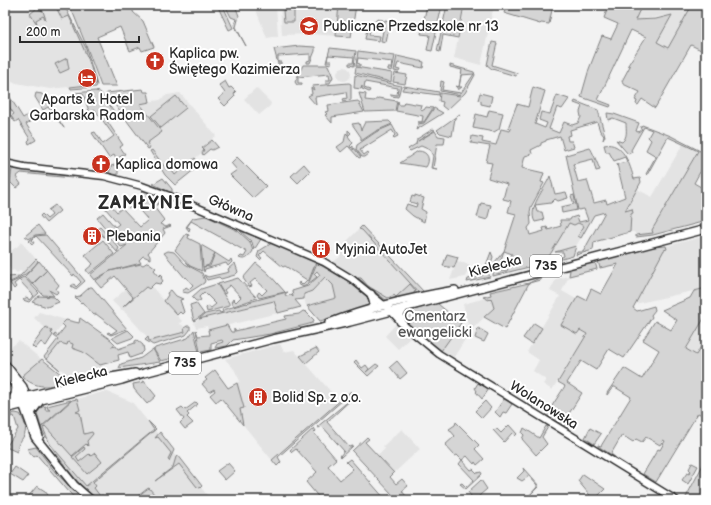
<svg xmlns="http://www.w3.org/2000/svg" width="711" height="505" font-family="'Balsamiq Sans',sans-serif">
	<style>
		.built { fill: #e3e3e3 }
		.green { fill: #d5d5d5; stroke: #808080; fill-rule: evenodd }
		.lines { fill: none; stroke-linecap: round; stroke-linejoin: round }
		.tertiary-casing { stroke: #2b2b2b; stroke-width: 9 }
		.secondary-casing { stroke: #2b2b2b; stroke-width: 10 }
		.primary-casing { stroke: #2b2b2b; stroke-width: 10 }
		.tertiary { stroke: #fff; stroke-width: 6 }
		.secondary { stroke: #fff; stroke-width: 7 }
		.primary { stroke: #fff; stroke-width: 7 }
		.labels { text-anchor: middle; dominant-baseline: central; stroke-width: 4; stroke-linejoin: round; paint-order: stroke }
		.shield { fill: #fff; stroke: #6b6b6b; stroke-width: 1 }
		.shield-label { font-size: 13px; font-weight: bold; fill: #2b2b2b }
		.poi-label { font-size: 14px; fill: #2b2b2b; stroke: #fff; text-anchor: start }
		.street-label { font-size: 14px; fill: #2b2b2b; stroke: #fff }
		.park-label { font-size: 14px; fill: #565656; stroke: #fff }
		.district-label { font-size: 18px; font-weight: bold; letter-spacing: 1px; fill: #2b2b2b; stroke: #fff }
	</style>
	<rect width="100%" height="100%" fill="#f2f2f2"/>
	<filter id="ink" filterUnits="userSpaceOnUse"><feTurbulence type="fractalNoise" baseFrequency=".025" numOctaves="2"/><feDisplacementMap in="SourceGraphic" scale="8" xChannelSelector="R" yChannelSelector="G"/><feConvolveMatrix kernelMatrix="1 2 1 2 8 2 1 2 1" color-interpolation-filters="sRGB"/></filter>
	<g filter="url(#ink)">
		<path class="built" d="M5 5H55L62 18 69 15 89 61 96 84 50 89 5 81Z
			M254 5H276L278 36 267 38Z
			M280 5H339L336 36 311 34 282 35Z
			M465 5H494L481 65 454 58Z
			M642 5H692L668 48 657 42 672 15 635 20Z
			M337 74a7 7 0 1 1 14 0a7 7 0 1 1-14 0Z
			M256 88 271 103 270 106 259 115 244 99Z
			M180 93 216 136 202 147 204 151 175 175 167 170 147 143 162 132 140 103 160 100 167 95Z
			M683 144 698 151 652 230 653 233 636 235 634 232H630L631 214 633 213 625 211 637 189 652 197Z
			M569 222 578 223 584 226 578 236 581 238 576 246 551 253Z
			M362 226 424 292 389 301 384 300 354 276 333 262 340 257V248Z
			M706 236V288L635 304 664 249H667L666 246Z
			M318 241 326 245 333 251 326 259 314 253 312 249Z
			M21 242 36 259 23 272 20 271 17 273 14 270 12 271 5 263V255L18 246Z
			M457 261 470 265 465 277 450 280Z
			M569 276 562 291 576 299 561 325 577 334 580 330 587 334 552 390 543 384 546 380 533 371 539 360 527 352 560 296 550 291 556 279Z
			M325 277 333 285 336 298 306 306 303 294 312 291Z
			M147 287 149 290 152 287 182 321 179 324 183 325 185 332 149 341 148 338 123 310H121L112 301 126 289V288L143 289Z
			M491 297 494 308 471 330 454 357 441 350 461 323 469 329 463 304 486 298 489 299Z
			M275 301 278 313 208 330 207 326 196 328 194 323 199 319Z
			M39 312 66 320 54 336 34 318Z
			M706 315V338L696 355 686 350Z
			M396 324 411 337 398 349 385 336Z
			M19 341 42 360 22 376 5 356V351Z
			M68 342 74 344 73 348 83 351 98 365H102L103 368 86 373V376L81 378 80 375 71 377 66 381V373L47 359 57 344Z
			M280 344 284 352 294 350 339 401 272 460 218 394 240 381 234 369 225 359Z
			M103 392H108L132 402 211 500H100L89 493 86 486 50 444 43 428 74 400Z
			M402 429 420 449 394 473 377 455 385 449 383 446Z"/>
		<path class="green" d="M55 5H134L133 12 143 21 154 47 142 51 140 47 130 51 120 27 97 37 117 86H101L86 45 73 13 67 6 65 7 86 48 97 85 96 87 71 89 70 87 96 84 89 61 69 16 62 19Z
			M217 5H235L239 16 236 27 246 46 234 25 236 19 231 17 226 7 224 8 233 28 229 30Z
			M339 5H356L351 37 336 36Z
			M427 5H442L432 51 427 50 430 35 421 34Z
			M447 5H464L458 38 443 35 440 52 437 51Z
			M507 5H553L549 24 541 23 540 24 504 13Z
			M609 5H642L635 20 656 19 672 15 657 42 668 48 692 5H706V40L701 50 691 45 655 108 642 99 638 105 636 104 637 101 635 100 640 92 623 84 622 81 630 66 628 65 646 37 631 30 598 100 611 105 610 107 581 97 589 69 602 36 611 39 618 24 604 18Z
			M37 8 43 11 46 20 43 16 36 20 37 24 30 14Z
			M283 10H294V22H284Z
			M377 19 383 20 382 28 371 26 369 35 380 36 379 41 365 39 368 24H372L373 20 376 21Z
			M385 20 390 21 386 42 381 41Z
			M492 42 497 43 492 65 517 73 516 76 492 69 487 65Z
			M299 46 315 47V51L310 63H307V61L310 60V54L278 56V62H281V64H278L274 49Z
			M330 48 356 51 354 66 349 65V63H353L354 57 328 55 327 61H331V64L326 63Z
			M358 51 395 56 392 71 388 70V68H392L393 62 358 58 357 63 360 64V66H356Z
			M397 56 424 62 423 68 398 63 396 69 400 70 399 72 394 71Z
			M67 58 69 69 60 73 55 64Z
			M303 65H328L333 77 330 83H326V80H330L329 74 298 77V83H302V85H297L295 82Z
			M450 65 474 72 475 75 465 93 447 110 442 106 443 102 439 101 440 93 460 96 461 95 440 91 441 81 444 82 442 90 461 93 474 74 461 75 459 87H462L458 90 456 86 459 87 462 70 450 67Z
			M356 67 392 73 391 82 355 73Z
			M395 73 407 75 405 84 393 82Z
			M355 75 401 86 398 97 391 96V94L397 95 398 88 365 82 364 88 370 90 369 92 362 89V86L361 89 354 88Z
			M225 81 229 88 231 87 236 92 234 94 235 96 225 106 218 99 225 93 219 85Z
			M349 83 351 84V100L344 101 343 99 347 98 346 92 315 97 316 105 308 96 312 94 311 88 314 90 312 86Z
			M404 86 439 92V95L402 90Z
			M533 87 545 91 535 124 545 128 547 123 539 120 541 112 550 114 557 95 569 99 562 109 557 107 549 129 559 133 564 122 572 125 578 123 581 117 580 112 582 106 574 103 575 101 598 110 605 136 603 140 604 136 600 131 597 122 570 130 571 135 567 136 568 141H572L574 147 564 150 560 136 546 140V141L541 143V145L531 150 532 154 525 156 522 168 544 173 541 182 544 183 531 207 530 212 531 224 528 228 530 235 544 231 543 228 547 227 548 230 561 226 560 220H570L571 218 577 216 579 222 588 220 584 209 578 210 566 155 590 148C592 150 598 165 600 170L596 171 593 159 573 164 578 182 587 180 594 203 606 200 607 204 625 197 617 164 627 162 625 157 614 161 609 152H606L604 145C623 141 630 165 634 179L640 178 641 182 625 211 632 209 633 213 631 214 630 232 594 242 593 250 576 255 577 252H583L605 212 594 215 581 238 578 236 584 226 578 223 574 225 569 223 545 263 493 276 494 263 504 251 516 214 508 212 511 201 503 199 507 184 488 178 492 163 486 162 490 146 471 143 472 136 483 138 482 142 496 145 501 129 510 131 511 129 508 128 517 104 528 107ZM504 251 512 254 507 271H497Z
			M143 89 144 92H148L150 102 140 104 162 132 147 143 150 148 148 149 106 93Z
			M95 91 100 92 116 114 115 115 112 112 105 118 123 145 120 147 125 154 116 159 114 155 109 158 92 133 95 132 103 144 114 136 95 110 83 118 82 116 89 111 83 94 72 95 74 93Z
			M36 93 42 94 64 128 48 107 43 110 35 97Z
			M359 93 366 94 365 100 374 101 378 98 397 101 395 111 365 112Z
			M480 93 492 96 490 106 481 104V101L478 100Z
			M8 94 23 118 32 112 36 118 26 124 36 140 29 144 28 141 30 139 18 120 15 122 11 116 14 114 6 102 5 96Z
			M176 96 186 108 161 128 151 116Z
			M358 101 364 112 332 117V123L325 115 327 114 325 112 329 111 328 105Z
			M398 101 399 105H403L404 102 421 105 420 109 424 110 426 107 433 108 424 122H418H422L423 116 396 111Z
			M434 108 443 113 416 130 418 124 424 123Z
			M489 110 503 113 499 129 494 132 473 128 476 114 487 117Z
			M607 113 614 114 639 123 636 131 638 132 642 129 640 128 642 125 671 136 706 154V161L694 183 706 190V221L653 235 636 237V235L653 233 652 230 698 151 668 137 647 175 646 174 656 156 646 150 651 140 648 137 652 130 644 127 631 150 632 152 628 154 616 140 622 142C628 137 626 130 626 123L613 118 608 120Z
			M460 114 455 118 452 136 440 133 437 130Z
			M389 121 392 124 376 131 361 141V137L352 124 359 123 361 130 365 122Z
			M392 125 398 136 394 138 393 137 395 135 392 130 360 150 364 155 368 152 369 154 365 157H362L356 149 357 145 376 132Z
			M433 129 435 130 418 141 435 131 438 136 445 137 444 144H437L433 168 437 169 431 168 433 156 430 150 421 146 410 151 408 149 416 144 417 139Z
			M348 130 351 133 348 136 353 143 350 146 351 148 353 146V150L354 148 361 157 359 158 348 146 341 152 337 147 344 142 346 133 348 135Z
			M212 140 218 147 212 150 210 149 203 155 202 153 204 150 202 148Z
			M152 150 167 170 170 168 175 175 195 158 199 164 205 161 175 185 165 175 150 151Z
			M418 151C428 151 431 160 426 167L400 163Z
			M237 157 266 186 253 198 230 175 237 170 231 163Z
			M97 162 96 170 109 173 111 166 118 164V175L95 170 93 164Z
			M304 164 310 171 298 183 291 176Z
			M12 169 72 176V178L21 173 16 177 21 184 16 188 10 182Z
			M550 176 555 194 566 192 568 198 558 201 555 199 551 203 535 205 537 212H542L544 220 535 222C527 208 545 189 550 176Z
			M163 178 172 189V193L153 184Z
			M143 190 164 199 154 207 164 220 160 224 166 227 170 225 171 226 163 229 165 233 148 253 150 256V259L143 256 139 260 141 263 110 271 94 280 90 275 127 245 121 247 97 218 103 213 115 227 119 224 105 208 110 204 117 212 122 208 140 227 148 220 134 204 128 208 139 199Z
			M415 195 424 198 421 209 426 212 424 222 413 216 405 209 407 204 416 207 417 204 410 202 412 196 415 197Z
			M574 195 577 210 562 213 561 207 574 204 571 196Z
			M481 203 491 205 487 220 477 217Z
			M55 205 60 211 46 223 40 216 42 214 47 219 52 215 48 210Z
			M206 216 238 231 250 242 253 251C249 257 246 261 239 258L241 256 244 257 247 252 191 221 187 227 190 228 189 231 186 227 193 218Z
			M38 225 45 234 35 235 29 239 25 236Z
			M362 226 424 292 419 293 362 230 359 229Z
			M100 227 119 248 117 252 97 229Z
			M240 231 261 239 254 250 252 242Z
			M186 234 189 235 188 238 200 244 202 271 190 266 175 250Z
			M46 235 85 281 76 289 71 286 74 284 76 287 81 282 74 274 73 276 36 236 32 240 34 243 32 244 29 241 35 236Z
			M103 240 114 254 89 274 86 270 93 264 85 255Z
			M272 243 316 262 307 285 303 287 298 284 299 282 302 285 307 280 285 266 283 267 264 251 259 256 262 258 260 260 257 257 259 251Z
			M201 245 215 253 209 265 203 267Z
			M576 246 573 256 551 262 564 256 563 252H555Z
			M666 246 667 249 664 250 633 308 637 311 654 306 655 310 651 315 652 317 624 358 609 349 596 370 581 361 567 383 582 393 563 423 568 426 567 428 546 415 565 386 558 382 587 334 580 330 577 334 561 325 578 296 586 300 591 289 601 294 618 264 600 268 598 261 652 247Z
			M168 251 174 252 185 264 202 273 205 281 204 283 188 293 182 292 186 287 189 289 193 285 186 277 185 278 164 253Z
			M491 252 493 257 488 273 490 277 467 282 468 279 482 276Z
			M215 253 229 262 231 259 232 262 228 266 226 263 205 269 204 272 203 267 210 266Z
			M447 254 458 257 454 268 443 266Z
			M36 259 38 261C31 272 22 277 10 282L8 277 20 276Z
			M39 261 59 285 56 289 58 292 56 294 49 290 54 296 43 295 33 284 47 270 32 284 25 276Z
			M148 262 156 268 154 270 159 276 161 274 163 276 161 278 163 281 160 284 155 283 149 289 146 287 123 307 133 297 115 276 101 288 95 281 110 271 141 264 143 265Z
			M595 262 597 269 569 276 570 270 565 271V270Z
			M235 263 238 272 235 275 221 279 219 277 207 280 204 275 208 277 229 272 228 269Z
			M256 263 268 273 285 292 259 298 257 295 259 292 262 295 267 290 255 279 250 283 252 286 249 287 243 278Z
			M317 263 346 280 371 300 369 307 320 321 307 306 336 298 333 285 325 277 312 291 304 294V299L295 300 301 307 278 313 274 301 199 319 205 314 219 311 220 313 223 312 222 310 247 303V304L249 302 283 293 288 292 285 294 286 296 291 295 293 297 292 291 308 286 320 275 317 271 314 274 317 277 308 284Z
			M24 277 39 293 29 302 23 300 27 297 29 300 34 296 19 280 14 284 16 287 14 289 10 283Z
			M541 277 540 280 529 283 505 329 484 317 494 308 491 298 489 300 483 297 491 295 490 292 529 283Z
			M238 278 257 298 234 306 231 302 233 299 236 302 241 297 230 285 224 290 226 293 224 294 218 284Z
			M358 278H361L368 286 388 298 394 295 396 297 410 284 416 291 414 292 415 295 387 301Z
			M217 284 229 303V306L207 312 206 308 208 306 211 308 216 304 204 292 199 297 201 300 199 301H196L192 297 201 289Z
			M90 287H92L127 329 111 335 107 333 109 332 111 334 117 330 96 314 94 315 82 302 81 303 75 297 80 296Z
			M706 288V315L686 349 696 355 706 338V413L704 416 698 413 656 482 643 474 658 449 660 450 665 441 663 440 660 445 646 437 642 442 636 439 633 442 622 435 611 454 616 458 598 446V445L601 446 631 397 615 387H613L607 395V393L624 368 642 379 659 350 643 340 655 321 671 330 677 320 662 310 690 298 694 291Z
			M171 290 176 296 183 299 180 300 184 312 182 314 180 312 177 315 164 301 168 295 167 293Z
			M39 296 54 297 59 302 47 307 32 302Z
			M444 301 438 304 461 323 441 351 404 321 407 312Z
			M196 303 204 314 194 321 190 305Z
			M303 311 306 312 314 320 313 323 270 334 233 340 227 346 215 348 217 344 223 342 222 340 211 343V350L200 352 196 330 198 336 209 335 208 330 227 325 231 332H234V329L235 331 286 319 285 316 299 314Z
			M80 318 111 340 115 344 111 347 116 346 118 349 135 343V341L137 340 143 345 144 351 141 354 130 358 128 352 118 355 119 360 100 365 83 352 72 348 73 344 68 342 67 345 60 343 47 359 60 370 44 357 58 339 54 336 55 334 58 336 65 327 62 324 66 320 79 323Z
			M534 323 542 328 532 344 523 338Z
			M187 326H190V330L186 335 153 345 145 340 148 337 149 341 185 332 184 328Z
			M46 327 52 331 51 333 53 335 46 346 41 342 35 349 32 346Z
			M478 328 488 334 484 342 475 338Z
			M128 330 134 336 132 338 118 343 112 338Z
			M194 330 199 352 161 361 154 350 155 348 188 338Z
			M316 348 319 352 306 363 300 356Z
			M153 349 160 362 119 368 121 364 141 358Z
			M42 359 62 375 65 373 67 376 66 381C50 388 35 389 22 376Z
			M356 360 362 368 366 365 369 369 366 372 376 364 379 366 368 376 354 362Z
			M397 361 407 373 400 379 390 367Z
			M215 370 228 388 237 383 244 408 240 409 243 425 221 398 216 402 210 395 215 391 214 389 209 392 202 384 207 380 205 378Z
			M143 380 156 396 147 404 134 389 133 384 144 382Z
			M478 383 489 389 482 399 476 392 477 391 475 388Z
			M351 391 352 392 278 457 281 462 277 466 272 460Z
			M356 395 327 422 349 447 353 446 341 457 340 456 344 451 322 426 319 428 317 427Z
			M77 399 80 410 76 412 80 413 84 434 92 432 93 434 87 441 88 446 86 444 72 456 45 426 43 428 50 444 86 486 154 430 148 421 156 429 93 482 96 486 94 488 100 496 102 495 110 500C107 500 103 501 100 500 84 496 48 444 41 428L72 400Z
			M504 399 512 404 506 413 503 412 500 417 495 412Z
			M71 400 41 427 37 413 42 407 46 406 45 410H50L48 409 47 406Z
			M485 401 491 408 482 418 475 411Z
			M196 402 198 404 187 413 189 415 187 417 193 423 185 429 180 423 184 419 177 410 182 407 185 410Z
			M15 413 20 414C34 437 17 437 17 452L6 447 18 429 14 416 11 417V414Z
			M456 422 479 445 475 449 484 459 477 465 475 462 474 464 467 456 462 460 471 470 473 469 477 473 481 472 482 474 466 489 460 484 462 483 466 487 474 480 459 464 462 460 457 455 455 456 445 445 455 436 449 429 455 425Z
			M509 425 517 434 515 436 512 433 504 442 493 430 497 429 501 433Z
			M546 426 548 427 542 437 547 444 536 455 522 439 524 435 522 433 524 428 539 438Z
			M314 428 316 431 314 433 336 459 328 466 340 480 353 469 346 462 350 459 385 499 392 494 352 451 367 437 369 439 365 442 394 473 390 477 396 484 402 479 408 486 402 491 409 500H321L306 482 317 472 296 449 292 452 290 450Z
			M590 428 601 434 594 444 585 438Z
			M160 432 174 450 169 461 168 459 171 453 158 437 155 438Z
			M36 447 56 473 84 500H76L37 455 34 457 27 449Z
			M84 447 85 449 76 457 79 462 89 454 91 456 95 453 102 462 87 474 72 457Z
			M178 455 202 486 200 488 197 487 179 464 155 481 173 467 176 457Z
			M706 459V500H685V499Z
			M228 463 235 471 225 480 217 471Z
			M692 463 698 466 688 484 682 480 687 473 689 474 691 471 689 469Z
			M15 467 28 476 23 482 10 474Z
			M523 468 539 486 529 496 537 487V485L529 476 522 481 517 478 524 471Z
			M583 474 605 489 594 500 578 481Z
			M481 480 487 489 480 495 478 500H474L468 492Z
			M37 486 45 491 50 498 49 500H30L27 498Z
			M149 488 159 500H133L147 489Z"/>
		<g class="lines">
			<g class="tertiary-casing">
				<path id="tertiary" d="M5 163 24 167 104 176 142 186 175 198 324 262 352 279 391 311 402 323
					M400 322 439 354 676 500"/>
			</g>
			<g class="secondary-casing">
				<path id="secondary" d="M5 364 23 387 39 437
					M5 369 18 390 35 437 74 485 91 500"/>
			</g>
			<g class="primary-casing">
				<path id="primary" d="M370 310 374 304 371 294
					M329 323C368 308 414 297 455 290
					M403 324 400 315 405 307
					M11 401 15 395 16 387
					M5 402 93 380 135 373
					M5 409 122 380 144 373 273 339 350 322 706 229
					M31 413 40 401"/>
			</g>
			<use href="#tertiary" class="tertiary"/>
			<use href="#secondary" class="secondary"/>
			<use href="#primary" class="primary"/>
		</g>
	</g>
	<defs>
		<g id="school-disc" transform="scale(1)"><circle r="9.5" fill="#c8321e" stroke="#fff"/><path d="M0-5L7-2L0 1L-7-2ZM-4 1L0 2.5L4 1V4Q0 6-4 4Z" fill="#fff"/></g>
		<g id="church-disc" transform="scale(1)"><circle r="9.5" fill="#c8321e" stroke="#fff"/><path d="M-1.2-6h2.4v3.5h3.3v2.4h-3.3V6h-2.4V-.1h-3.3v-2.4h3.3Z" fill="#fff"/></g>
		<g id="hotel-disc" transform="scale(1)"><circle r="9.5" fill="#c8321e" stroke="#fff"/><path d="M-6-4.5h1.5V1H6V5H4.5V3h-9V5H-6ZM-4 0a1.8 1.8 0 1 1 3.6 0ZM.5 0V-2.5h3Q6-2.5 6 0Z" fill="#fff"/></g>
		<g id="building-disc" transform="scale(1)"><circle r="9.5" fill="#c8321e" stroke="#fff"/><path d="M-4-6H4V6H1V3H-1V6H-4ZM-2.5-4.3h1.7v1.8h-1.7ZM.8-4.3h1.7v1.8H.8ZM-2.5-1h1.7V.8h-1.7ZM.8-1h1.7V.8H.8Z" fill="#fff"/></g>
	</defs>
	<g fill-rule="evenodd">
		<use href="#school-disc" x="309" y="26"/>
		<use href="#church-disc" x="155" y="61"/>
		<use href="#hotel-disc" x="87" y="78"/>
		<use href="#church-disc" x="101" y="164"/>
		<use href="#building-disc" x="92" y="236"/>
		<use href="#building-disc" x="321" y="249"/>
		<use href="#building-disc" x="258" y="397"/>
	</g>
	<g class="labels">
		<g class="shield">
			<rect x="530" y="255" width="32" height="22" rx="3"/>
			<rect x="169" y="352" width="32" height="22" rx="3"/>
		</g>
		<g class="shield-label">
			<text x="546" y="266">735</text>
			<text x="185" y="363">735</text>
		</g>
		<g class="poi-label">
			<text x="323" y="26">Publiczne Przedszkole nr 13</text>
			<text x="169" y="53">Kaplica pw.<tspan x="169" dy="16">Świętego Kazimierza</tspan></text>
			<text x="87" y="99" text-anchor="middle">Aparts &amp; Hotel<tspan x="87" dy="16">Garbarska Radom</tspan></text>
			<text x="115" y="164">Kaplica domowa</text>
			<text x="106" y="236">Plebania</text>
			<text x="335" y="249">Myjnia AutoJet</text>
			<text x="272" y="397">Bolid Sp. z o.o.</text>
		</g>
		<g class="street-label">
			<text transform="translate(231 208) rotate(23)">Główna</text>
			<text transform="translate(495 266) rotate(-15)">Kielecka</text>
			<text transform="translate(81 377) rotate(-14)">Kielecka</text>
			<text transform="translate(544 405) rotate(32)">Wolanowska</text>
		</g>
		<g class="park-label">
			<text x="435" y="316">Cmentarz<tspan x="435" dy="16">ewangelicki</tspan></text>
		</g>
		<g class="district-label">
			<text x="146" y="203">ZAMŁYNIE</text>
		</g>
	</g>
	<rect width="711" height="505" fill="none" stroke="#fff" stroke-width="20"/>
	<rect x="10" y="10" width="691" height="485" fill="none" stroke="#2b2b2b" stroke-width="1.5" filter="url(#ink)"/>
	<path d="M20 36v6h119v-6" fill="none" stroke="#2b2b2b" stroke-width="2"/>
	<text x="26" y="36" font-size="12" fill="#2b2b2b" stroke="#ffffff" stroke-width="3" paint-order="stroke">200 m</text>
</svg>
